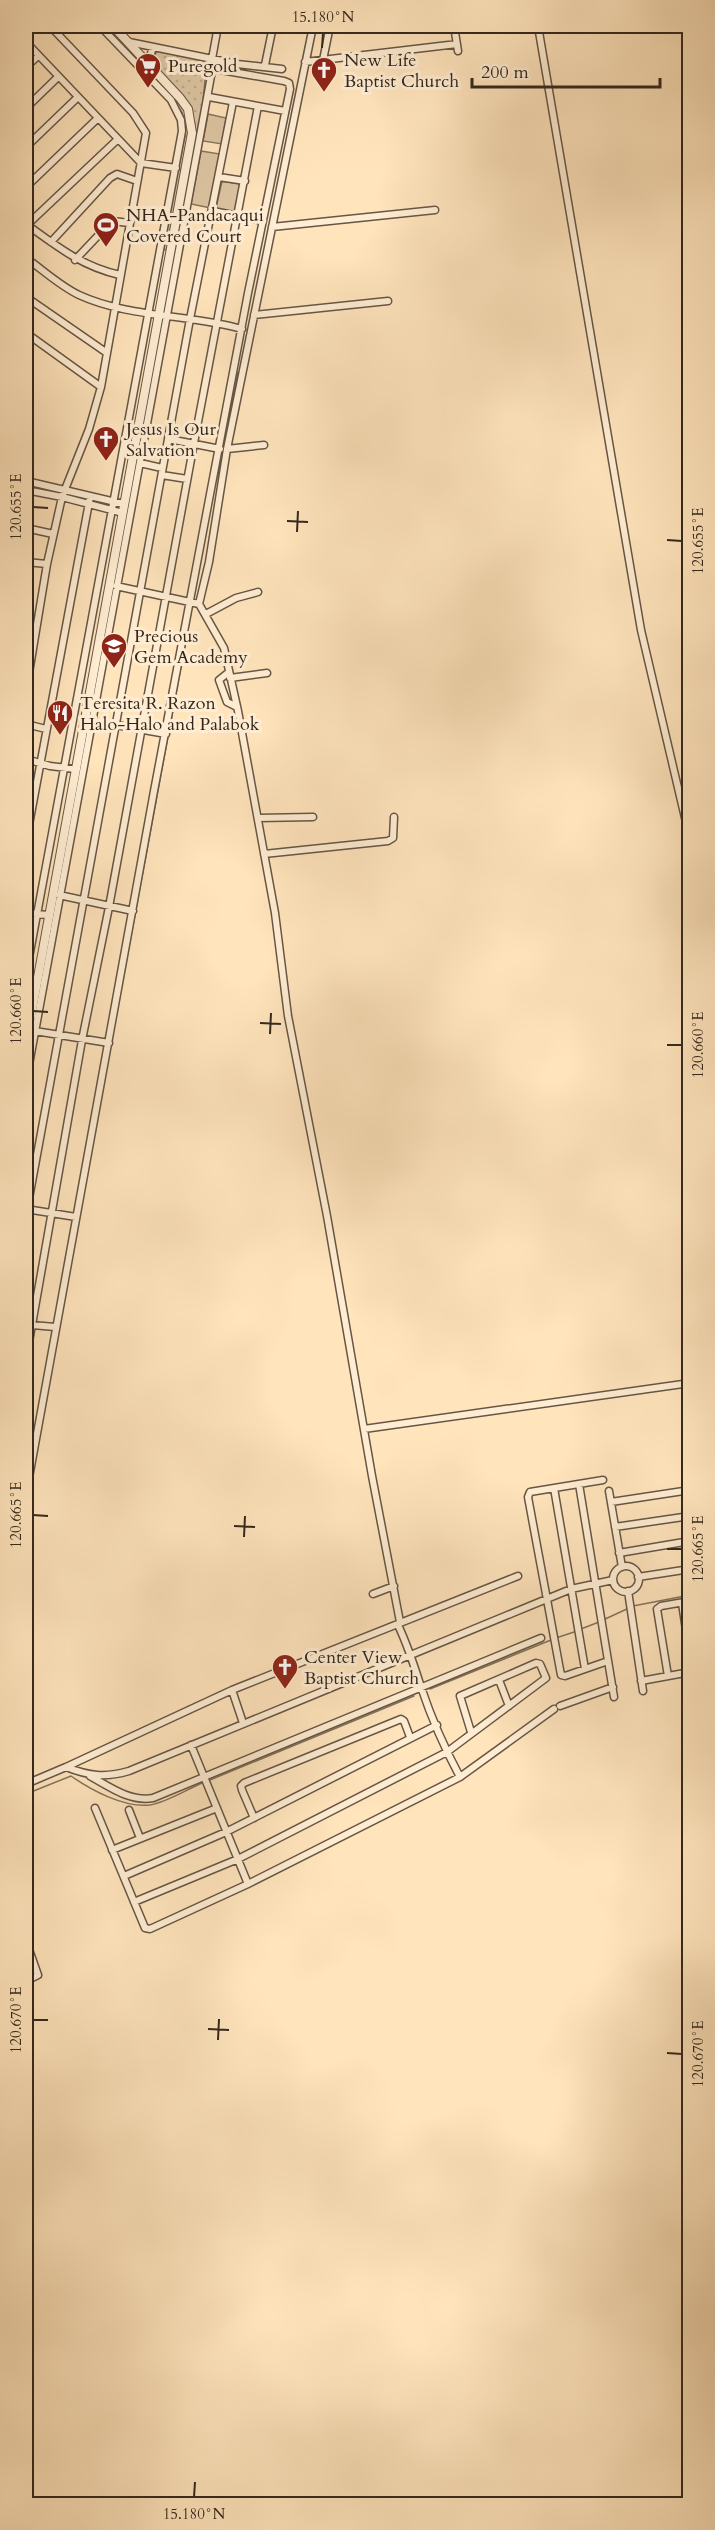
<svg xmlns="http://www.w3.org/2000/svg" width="715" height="2530" font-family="Cardo,serif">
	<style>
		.green { fill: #dcc4a1; stroke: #88765e; stroke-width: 1.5 }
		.park { fill: url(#park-dots); stroke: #88765e; stroke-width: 1.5 }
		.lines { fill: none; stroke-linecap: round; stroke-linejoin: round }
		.stream { stroke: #84725c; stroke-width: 1.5 }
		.minor-casing { stroke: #665644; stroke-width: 9 }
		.tertiary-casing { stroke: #665644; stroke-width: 10 }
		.minor { stroke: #ffedd3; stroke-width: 6 }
		.tertiary { stroke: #ffedd3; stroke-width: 8 }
		.ticks { fill: none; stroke: #33271c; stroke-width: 2 }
		.labels { text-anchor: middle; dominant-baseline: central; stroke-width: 6; stroke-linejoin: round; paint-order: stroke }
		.poi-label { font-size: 18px; fill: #33271c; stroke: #ffedd3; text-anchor: start }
		.neatline { fill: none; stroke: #33271c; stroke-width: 2 }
		.ticks-label { font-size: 15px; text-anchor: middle; fill: #33271c }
	</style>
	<defs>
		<pattern id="park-dots" width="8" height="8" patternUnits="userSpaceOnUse" patternTransform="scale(1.5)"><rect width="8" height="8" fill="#dcc4a1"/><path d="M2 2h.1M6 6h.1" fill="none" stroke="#bda88a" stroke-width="1.8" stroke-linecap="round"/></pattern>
	</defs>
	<rect width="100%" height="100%" fill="#ffe4bc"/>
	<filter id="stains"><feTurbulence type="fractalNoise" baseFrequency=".00333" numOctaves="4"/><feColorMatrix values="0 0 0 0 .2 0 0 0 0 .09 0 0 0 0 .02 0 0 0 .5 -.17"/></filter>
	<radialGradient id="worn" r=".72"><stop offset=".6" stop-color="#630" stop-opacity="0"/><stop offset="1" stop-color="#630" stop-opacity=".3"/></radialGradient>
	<path class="green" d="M169 89 188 113 190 130 167 250 163 249V245L185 135 182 113 168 93Z
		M208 114 226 118 222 144 203 141Z
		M196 132H200L166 309 163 306Z
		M201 151 220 154 211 208 191 204Z
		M222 181 240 184 235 213 216 208Z"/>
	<path class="park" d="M158 51 207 60 200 132H196L191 108 154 66 153 56Z"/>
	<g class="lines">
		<path class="stream" d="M222 448 238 372
			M219 465 221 452
			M116 1017 192 607
			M633 1606 690 1595
			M603 1620 629 1608
			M581 1629 599 1622
			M556 1638 577 1631
			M430 1689 551 1640
			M210 1780 414 1696
			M26 1794 71 1776C91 1790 124 1808 150 1805 167 1802 186 1790 202 1783"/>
		<g class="minor-casing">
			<path id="minor" d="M454 26 458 51
				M538 26 641 630 690 839
				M26 29 30 26
				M26 42 141 163 176 168
				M129 42 237 64 282 69
				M212 59 218 26
				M323 60 330 26
				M305 62 457 44
				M265 65 273 26
				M26 67 38 56
				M141 69 148 63 153 47
				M209 97 285 111
				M26 108 58 77
				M26 147 78 97
				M219 177 245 181
				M26 187 98 118
				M213 211 263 221
				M26 224C56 246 83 267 120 275
				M27 225 118 139
				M272 227 435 210
				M51 242 110 178 117 174 137 181
				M26 258C43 270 60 286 79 295 129 318 189 314 242 329
				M75 260 110 223 113 221 129 223
				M26 297 107 353
				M254 315 388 301
				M26 333 101 387
				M169 439 220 449
				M227 449 264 445
				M140 463 162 468
				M162 475 187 479
				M26 481 124 504
				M26 490 62 497 123 513
				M26 528 53 534
				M26 562 47 564
				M116 586 199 604 224 648 238 711 275 913 288 1016 327 1216 372 1476 400 1622
				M199 604 209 562 227 449 313 26
				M206 614 236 598 258 592
				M229 672 219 680 227 702 237 707
				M230 678 267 673
				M26 691 47 564 62 497 89 429 101 387 146 133 133 113 50 26
				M26 724 46 729
				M116 725 166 734
				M26 759 50 766 75 769
				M258 818 313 817
				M26 841 90 497
				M264 854 388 841 393 838 394 817
				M59 895 133 911
				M26 913 48 915
				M26 974 182 131 181 120 171 100 100 26
				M35 1031 109 1043
				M26 1081 211 76 213 70H221L223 61
				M26 1209 76 1217
				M26 1215 190 319 233 102
				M32 1325 55 1327
				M26 1359 82 1040 109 907 194 443 258 106
				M364 1429 690 1383
				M603 1480 530 1492 528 1497 561 1675 565 1676 608 1661
				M579 1484 614 1697
				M554 1488 585 1669
				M609 1491 622 1567
				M26 1494 154 791 248 293 290 89 289 83 284 81 221 70
				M611 1502 690 1490
				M615 1527 690 1516
				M619 1553 690 1541
				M613 1579a13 13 0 1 1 26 0a13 13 0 1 1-26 0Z
				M638 1577 690 1569
				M628 1591 643 1691
				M373 1594 394 1586
				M682 1603 690 1657
				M398 1625C408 1646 414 1665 421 1687 431 1717 445 1749 460 1777
				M668 1676 657 1609 661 1606 690 1601
				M499 1680 509 1706
				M641 1681 690 1672
				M232 1690 243 1723
				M560 1706 613 1687
				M191 1745 248 1884
				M66 1767 232 1690 518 1576
				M90 1776C110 1787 130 1802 153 1798L541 1638
				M26 1784 66 1767C89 1776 105 1778 129 1771L571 1589 613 1580
				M95 1808 145 1928 150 1929 248 1884 460 1777 554 1709
				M129 1810 140 1838
				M254 1818 242 1790 241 1786 244 1783 401 1719 404 1721 410 1737
				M112 1850 217 1808
				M124 1876 226 1832 437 1725
				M134 1902 238 1859 447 1752 546 1678 540 1664 536 1663 460 1696 471 1732
				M26 1941 38 1975 26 1981"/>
		</g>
		<g class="tertiary-casing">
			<path id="tertiary" d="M26 1043 192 133 188 109 180 98 113 26"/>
		</g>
		<use href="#minor" class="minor"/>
		<use href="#tertiary" class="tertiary"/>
	</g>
	<path class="ticks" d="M322 48 323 33M33 507 48 508M287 521 308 522M297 532 298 511M667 540 682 541M33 1011 48 1012M260 1023 281 1024M270 1034 271 1013M667 1045H682M33 1515 48 1516M234 1526 255 1527M244 1537 245 1516M667 1549H682M33 2020H48M208 2029 229 2030M218 2040 219 2019M667 2053 682 2054M194 2497 195 2482"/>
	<defs>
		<g id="supermarket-pin" transform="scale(1.35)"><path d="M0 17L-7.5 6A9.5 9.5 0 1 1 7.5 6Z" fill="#8f2418" stroke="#ffedd3"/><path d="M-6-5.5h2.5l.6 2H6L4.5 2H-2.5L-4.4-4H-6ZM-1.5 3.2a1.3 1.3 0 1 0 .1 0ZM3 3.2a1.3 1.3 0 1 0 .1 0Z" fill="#fff"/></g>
		<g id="church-pin" transform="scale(1.35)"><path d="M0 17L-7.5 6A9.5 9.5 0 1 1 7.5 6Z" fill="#8f2418" stroke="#ffedd3"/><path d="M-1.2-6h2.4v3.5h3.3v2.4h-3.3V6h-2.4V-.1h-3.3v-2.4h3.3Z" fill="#fff"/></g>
		<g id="stadium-pin" transform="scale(1.35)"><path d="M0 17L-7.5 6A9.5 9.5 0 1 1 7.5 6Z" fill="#8f2418" stroke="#ffedd3"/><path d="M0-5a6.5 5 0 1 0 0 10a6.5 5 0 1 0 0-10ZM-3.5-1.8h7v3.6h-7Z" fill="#fff"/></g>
		<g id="school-pin" transform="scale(1.35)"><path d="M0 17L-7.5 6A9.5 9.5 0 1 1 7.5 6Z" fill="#8f2418" stroke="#ffedd3"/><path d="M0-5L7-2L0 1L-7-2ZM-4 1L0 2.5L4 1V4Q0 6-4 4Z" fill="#fff"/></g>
		<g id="restaurant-pin" transform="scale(1.35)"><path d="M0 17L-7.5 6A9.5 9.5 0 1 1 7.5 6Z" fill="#8f2418" stroke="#ffedd3"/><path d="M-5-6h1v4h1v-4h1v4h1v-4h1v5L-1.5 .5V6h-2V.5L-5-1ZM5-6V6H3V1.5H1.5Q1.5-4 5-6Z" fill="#fff"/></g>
	</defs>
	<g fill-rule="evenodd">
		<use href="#supermarket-pin" x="148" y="66"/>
		<use href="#church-pin" x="324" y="70"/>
		<use href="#stadium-pin" x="106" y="225"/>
		<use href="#church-pin" x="106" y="439"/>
		<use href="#school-pin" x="114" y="646"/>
		<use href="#restaurant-pin" x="60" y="713"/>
		<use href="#church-pin" x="285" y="1667"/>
	</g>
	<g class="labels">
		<g class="poi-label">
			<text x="344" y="60">New Life<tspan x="344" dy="21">Baptist Church</tspan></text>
			<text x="168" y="66">Puregold</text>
			<text x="126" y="215">NHA-Pandacaqui<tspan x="126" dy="21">Covered Court</tspan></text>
			<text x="126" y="429">Jesus Is Our<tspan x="126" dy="21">Salvation</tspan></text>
			<text x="134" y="636">Precious<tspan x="134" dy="21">Gem Academy</tspan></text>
			<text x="80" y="703">Teresita R. Razon<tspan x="80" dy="21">Halo-Halo and Palabok</tspan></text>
			<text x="304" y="1657">Center View<tspan x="304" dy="21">Baptist Church</tspan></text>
		</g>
	</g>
	<rect width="715" height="2530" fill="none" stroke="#ffe4bc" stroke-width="66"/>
	<path d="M472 78v9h188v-9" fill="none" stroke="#33271c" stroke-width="3"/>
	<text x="481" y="78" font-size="18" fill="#33271c" stroke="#ffedd3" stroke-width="4.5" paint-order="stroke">200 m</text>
	<rect x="33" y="33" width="649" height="2464" class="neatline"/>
	<g class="ticks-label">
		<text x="323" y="22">15.180°N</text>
		<text transform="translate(16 507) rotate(-90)" y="5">120.655°E</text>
		<text transform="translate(698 541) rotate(-90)" y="5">120.655°E</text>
		<text transform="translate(16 1011) rotate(-90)" y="5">120.660°E</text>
		<text transform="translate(698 1045) rotate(-90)" y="5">120.660°E</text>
		<text transform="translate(16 1515) rotate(-90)" y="5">120.665°E</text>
		<text transform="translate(698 1549) rotate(-90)" y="5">120.665°E</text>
		<text transform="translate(16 2020) rotate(-90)" y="5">120.670°E</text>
		<text transform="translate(698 2054) rotate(-90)" y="5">120.670°E</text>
		<text x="194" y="2519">15.180°N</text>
	</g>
	<rect width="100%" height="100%" filter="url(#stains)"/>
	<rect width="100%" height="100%" fill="url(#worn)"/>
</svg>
